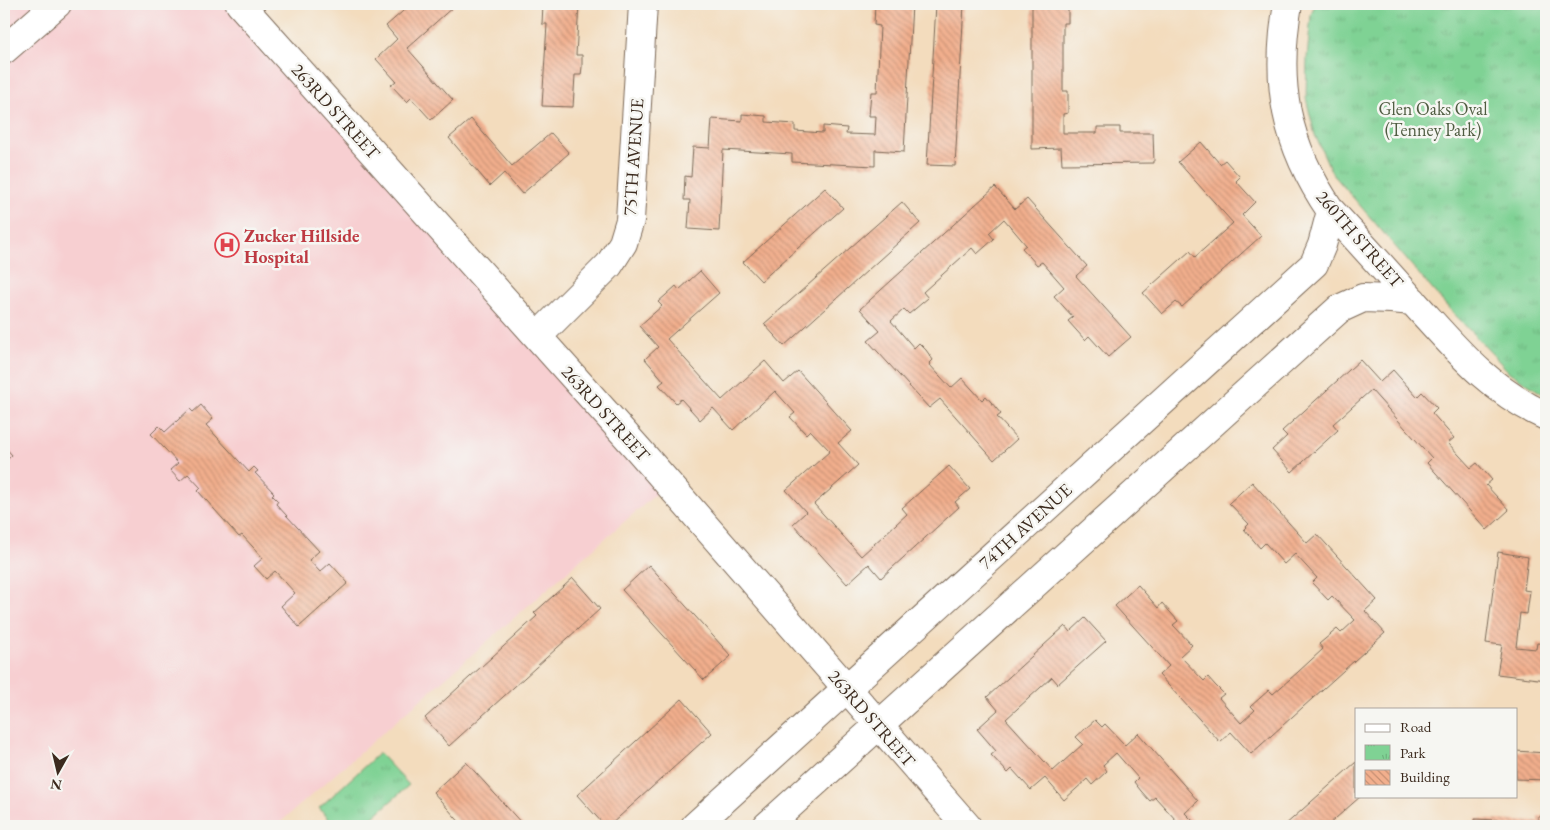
<svg xmlns="http://www.w3.org/2000/svg" width="1550" height="830" font-family="'EB Garamond',serif">
	<style>
		.built { fill: #f7cfd1 }
		.park { fill: url(#park-tufts); stroke: #5d7e59 }
		.building { fill: url(#building-back-hatch) }
		.lines { fill: none; stroke-linecap: round; stroke-linejoin: round }
		.minor-casing { stroke: #7b6856; stroke-width: 30 }
		.minor { stroke: #fff; stroke-width: 28 }
		.labels { text-anchor: middle; dominant-baseline: central; stroke-width: 5; stroke-linejoin: round; paint-order: stroke }
		.park-label { font-size: 18px; fill: #4f5c41; stroke: #f6f6f2 }
		.street-label { font-size: 18px; fill: #3b2a1e; stroke: #f6f6f2 }
		.health-label { font-size: 18px; font-weight: bold; fill: #be3a42; stroke: #f6f6f2; text-anchor: start }
	</style>
	<defs>
		<pattern id="park-tufts" width="24" height="20" patternUnits="userSpaceOnUse" patternTransform="scale(1.25)"><rect width="24" height="20" fill="#7fd294"/><path d="M3 7l-1-3M5 7V3M7 7l1-3M15 17l-1-3M17 17v-4M19 17l1-3" fill="none" stroke="#6fb47f"/></pattern>
		<pattern id="building-back-hatch" width="6" height="6" patternUnits="userSpaceOnUse" patternTransform="scale(1.25)"><rect width="6" height="6" fill="#f2af8d"/><path d="M-1 5l2 2M0 0l6 6M5-1l2 2" fill="none" stroke="#c58f73"/></pattern>
	</defs>
	<rect width="100%" height="100%" fill="#f6f6f2"/>
	<filter id="ink" filterUnits="userSpaceOnUse"><feTurbulence type="fractalNoise" baseFrequency=".02" numOctaves="2"/><feDisplacementMap in="SourceGraphic" scale="10" xChannelSelector="R" yChannelSelector="G"/><feConvolveMatrix kernelMatrix="1 2 1 2 8 2 1 2 1" color-interpolation-filters="sRGB"/></filter>
	<filter id="wash" filterUnits="userSpaceOnUse"><feTurbulence type="fractalNoise" baseFrequency=".0096" numOctaves="4" result="noise"/><feDisplacementMap in="SourceGraphic" scale="20" xChannelSelector="R" yChannelSelector="G"/><feGaussianBlur stdDeviation="1.12" result="paint"/><feColorMatrix in="noise" values="0 0 0 0 0 0 0 0 0 0 0 0 0 0 0 0 0 1.4 0 .05"/><feComposite in="paint" operator="in"/></filter>
	<g filter="url(#wash)">
		<rect width="100%" height="100%" fill="#f3dcbd"/>
		<path class="built" d="M4 4H238L664 487 276 826H4Z"/>
		<path class="park" d="M1315 4H1546V396L1509 372 1443 302 1332 173 1315 135 1306 98 1307 58 1311 15Z
			M379 753 409 785 363 826H335L319 808Z"/>
		<g id="blocks">
			<path class="building" d="M411 4H452L454 6 407 48 453 100 431 120 411 98 407 102 391 85 396 81 376 59 397 39 386 26Z
				M543 4H579L576 55H582V67L581 75H575L573 107 542 106 547 24H542Z
				M875 4H912L904 152 875 150V166L792 162V154L723 150 719 231 688 229 690 200H684L685 176 691 177 693 147 710 148 712 119 742 121V114L766 116V122L795 124V131L823 133V126L847 128 846 134 875 135 876 116H869L871 92H877L880 26 874 25Z
				M936 4H964L955 166 927 165Z
				M1032 4H1068V23H1063V91H1068V113L1063 114V133H1097V127H1120V133H1153L1154 163 1062 164 1061 148 1032 149Z
				M471 119 512 166 551 133 569 153 522 194 504 173 490 186 449 138Z
				M1201 142 1220 164 1225 160 1240 177 1236 181 1255 202 1242 215 1261 236 1182 307 1176 302 1162 314 1143 293 1190 251 1195 257 1233 223 1178 162Z
				M995 187 1015 209 1027 199 1087 266 1076 276 1131 337 1108 357 1089 336 1085 340 1068 321 1073 317 1054 296 1064 287 1042 262 1037 265 1022 248 1026 245 1004 219 989 233 994 239 977 254 972 248 923 292 928 298 909 314 904 309 891 321 914 348 919 343 926 350 933 360 929 364 951 388 962 378 982 400 986 396 1001 414 997 417 1017 439 994 460 940 399 929 408 868 341 880 331 860 309Z
				M825 188 843 208 761 281 743 262Z
				M902 202 920 223 784 346 764 324Z
				M700 271 719 293 667 339 722 400 765 361 784 383 798 371 852 431 838 443 858 465 814 504 861 556 907 514 902 508 949 466 970 489 955 502 959 507 881 578 869 564 847 584 793 524 806 512 786 490 830 451 810 430 806 434 790 417 795 413 775 391 733 430 713 408 700 420 681 399 676 403 659 385 664 381 645 359 658 347 639 326 662 306 658 302 666 295 676 286 679 290Z
				M1360 360 1380 382 1393 370 1417 397 1422 392 1437 408 1432 413 1454 438 1448 443 1471 468 1477 463 1492 480 1486 485 1509 510 1487 530 1427 463 1432 458 1371 390 1333 424 1338 430 1292 472 1272 450 1287 436 1282 431Z
				M201 405 213 419 206 425 249 472 254 467 258 471 255 473 274 493 272 495 278 501 276 504 319 551 309 560 320 572 330 563 348 583 299 627 281 606 295 593 275 571 266 579 254 566 263 558 242 535 239 537 198 491 201 488 188 474 180 481 170 470 178 463 151 434 159 426 165 432 190 409 193 412Z
				M4 446 12 455 4 463Z
				M1252 482 1307 543 1317 534 1377 600 1365 611 1385 633 1251 754 1231 732 1220 742 1159 675 1169 666 1115 606 1138 585 1158 608 1162 603 1178 621 1173 625 1192 645 1180 656 1204 681 1208 677 1215 685 1224 694 1219 698 1241 723 1255 710 1251 706 1269 690 1273 694 1298 672 1323 649 1319 644 1337 629 1341 633 1355 620 1332 596 1328 600 1312 583 1317 578 1295 554 1284 564 1265 543 1260 548 1244 529 1249 524 1229 503Z
				M1498 552 1528 557 1524 590 1530 591 1527 614 1520 613 1516 647 1536 649 1537 643 1546 644V680L1497 674 1502 645 1486 643Z
				M649 565 731 656 704 680 622 590Z
				M573 578 600 609 449 746 425 718 537 616 534 613Z
				M1085 618 1106 641 1058 684 1052 677 1006 719 1053 771 1083 744 1076 737 1095 720 1102 727 1105 724 1125 745 1138 733 1198 801 1185 813 1198 826H1170L1176 820 1155 797 1150 801 1141 791 1134 782 1138 778 1116 753 1103 765 1107 771 1092 785 1087 779 1064 800 1045 778 1031 790 1012 769 1008 773 991 755 996 751 977 729 998 710 987 697 1065 626 1070 632Z
				M682 699 712 733 609 826H605L577 795Z
				M1516 751 1546 753V780L1516 779Z
				M466 762 524 826H463L433 792Z
				M1356 762V796H1361L1327 826H1284Z
				M1538 816H1546V826H1475V819L1538 822Z"/>
		</g>
	</g>
	<g filter="url(#ink)">
		<use href="#blocks" fill-opacity="0" stroke="#7b6856" stroke-width="1"/>
		<g class="lines">
			<g class="minor-casing">
				<path id="minor" d="M240 4 638 449 967 826
					M1288 4C1274 83 1285 144 1331 211 1360 242 1388 273 1416 305 1457 350 1489 390 1546 416
					M4 50 57 4
					M538 336 609 265 623 243 630 220 643 4
					M695 826 1314 264 1322 245 1331 211
					M767 826 1339 309 1363 298 1391 299 1413 301"/>
			</g>
			<use href="#minor" class="minor"/>
		</g>
	</g>
	<defs>
		<g id="hospital-ring" transform="scale(1.25)"><circle r="9.5" fill="#f6f6f2" stroke="#e0444e" stroke-width="1.5"/><path d="M-5-5h3v3.5h4V-5h3V5h-3V1.5h-4V5h-3Z" fill="#e0444e"/></g>
	</defs>
	<g fill-rule="evenodd">
		<use href="#hospital-ring" x="227" y="245"/>
	</g>
	<g class="labels">
		<g class="park-label">
			<text x="1433" y="108">Glen Oaks Oval<tspan x="1433" dy="21">(Tenney Park)</tspan></text>
		</g>
		<g class="street-label">
			<text transform="translate(336 111) rotate(48)">263RD STREET</text>
			<text transform="translate(633 157) rotate(-86)">75TH AVENUE</text>
			<text transform="translate(1360 239) rotate(49)">260TH STREET</text>
			<text transform="translate(606 413) rotate(48)">263RD STREET</text>
			<text transform="translate(1025 526) rotate(-42)">74TH AVENUE</text>
			<text transform="translate(872 718) rotate(49)">263RD STREET</text>
		</g>
		<g class="health-label">
			<text x="244" y="235">Zucker Hillside<tspan x="244" dy="21">Hospital</tspan></text>
		</g>
	</g>
	<rect width="1550" height="830" fill="none" stroke="#f6f6f2" stroke-width="20"/>
	<rect x="1355" y="708" width="162" height="90" fill="#f6f6f2" stroke="#aba49d"/>
	<rect x="1365" y="724" width="25" height="8" fill="#ffffff" stroke="#aba49d"/>
	<text x="1400" y="732" font-size="15" fill="#3b2a1e">Road</text>
	<rect x="1365" y="745" width="25" height="15" fill="url(#park-tufts)" stroke="#aba49d"/>
	<text x="1400" y="758" font-size="15" fill="#3b2a1e">Park</text>
	<rect x="1365" y="770" width="25" height="15" fill="url(#building-back-hatch)" stroke="#aba49d"/>
	<text x="1400" y="782" font-size="15" fill="#3b2a1e">Building</text>
	<g transform="translate(58 772) rotate(188)" stroke="#f6f6f2" stroke-width="4" paint-order="stroke">
	<path d="M0-4L9 19L0 12L-9 19Z" fill="#3b2a1e"/>
	<text y="-8" font-size="14" font-weight="bold" text-anchor="middle" fill="#3b2a1e">N</text>
	</g>
</svg>
